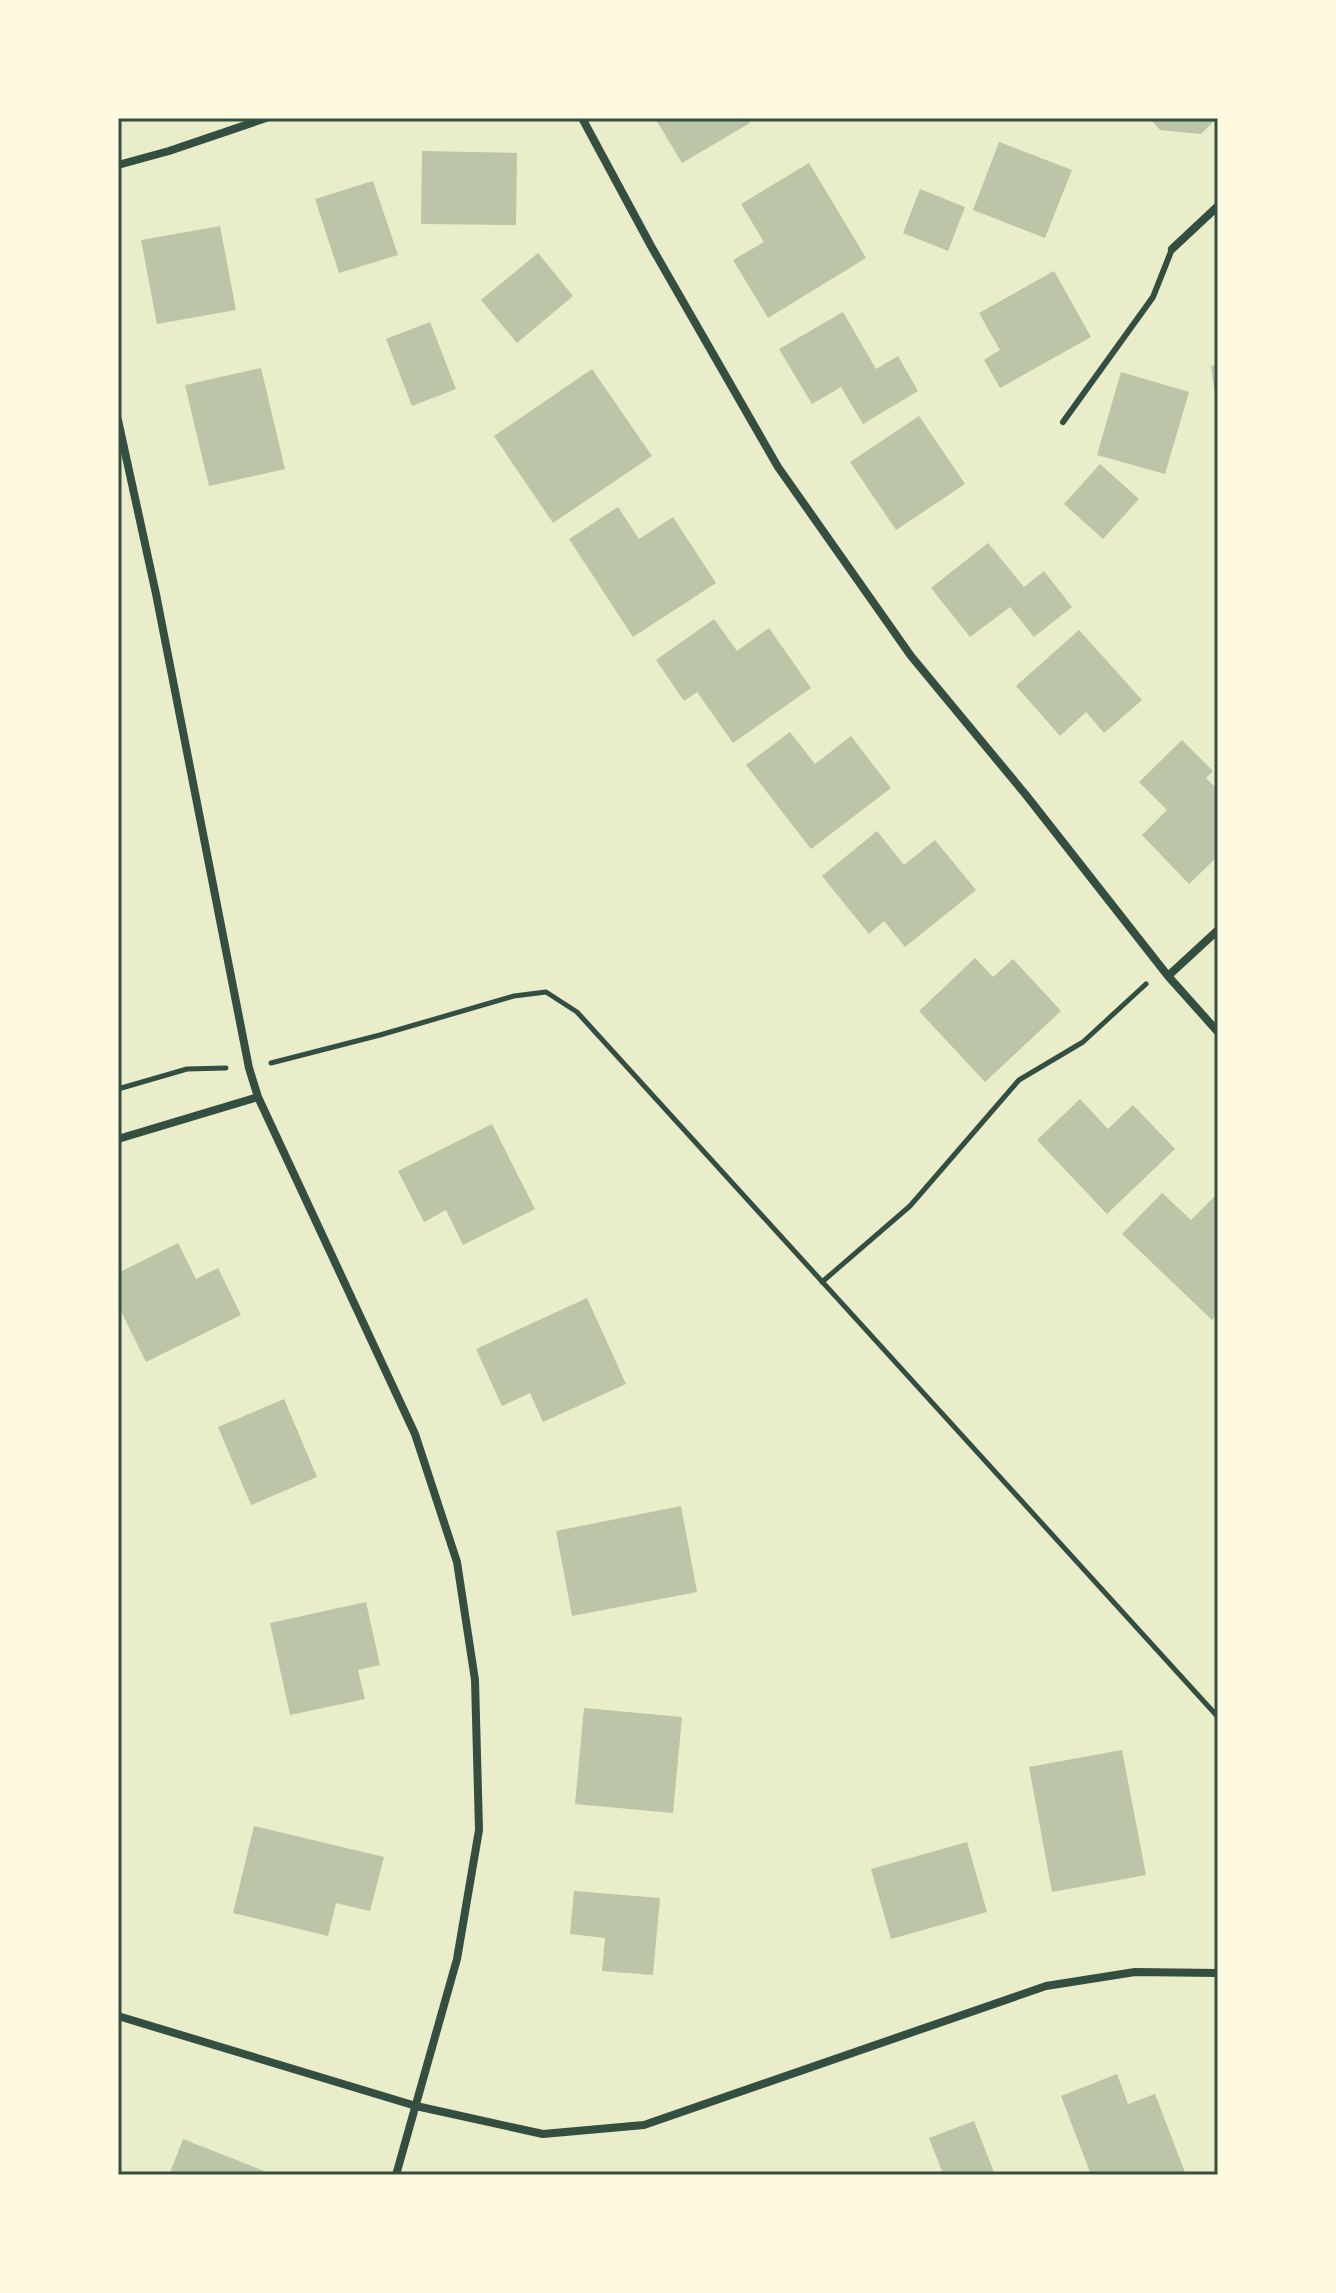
<svg xmlns="http://www.w3.org/2000/svg" width="1336" height="2293" font-family="'Varela Round',sans-serif">
	<style>
		.building { fill: #bcc5a7 }
		.lines { fill: none; stroke-linecap: round; stroke-linejoin: round }
		.path { stroke: #344e41; stroke-width: 5 }
		.service { stroke: #344e41; stroke-width: 6 }
		.minor { stroke: #344e41; stroke-width: 8 }
		.neatline { fill: none; stroke: #344e41; stroke-width: 3 }
	</style>
	<rect width="100%" height="100%" fill="#e9edc9"/>
	<path class="building" d="M655 118H747L750 123 682 163Z
		M1149 118H1217L1201 134 1160 130Z
		M999 142 1072 170 1045 238 973 210Z
		M422 151 517 153 516 225 421 224Z
		M809 163 866 258 768 318 733 260 764 242 741 204Z
		M373 181 398 255 339 273 315 199Z
		M920 189 965 207 948 251 903 233Z
		M220 226 236 310 157 324 141 240Z
		M538 253 573 296 517 343 481 300Z
		M1054 271 1091 337 1000 388 984 360 1000 350 979 313Z
		M843 312 876 369 898 356 918 391 863 424 841 387 812 404 779 349Z
		M430 322 456 389 412 406 386 339Z
		M1218 365V403H1216L1211 366Z
		M261 368 285 469 209 486 185 385Z
		M592 369 652 456 553 523 494 436Z
		M1121 372 1189 392 1165 474 1097 455Z
		M919 416 965 484 896 530 850 462Z
		M1100 464 1139 499 1103 539 1064 504Z
		M618 507 639 539 673 517 716 583 633 637 569 539Z
		M988 543 1024 587 1044 571 1072 607 1034 637 1010 607 970 637 931 588Z
		M714 619 737 651 769 628 811 688 733 743 697 692 684 701 656 660Z
		M1079 630 1142 700 1104 733 1086 712 1060 736 1016 686Z
		M790 732 815 764 851 736 891 788 811 849 746 765Z
		M1182 740 1213 771 1206 778 1218 790V856L1189 884 1142 835 1167 810 1139 782Z
		M877 831 904 865 935 840 976 890 905 947 884 921 869 934 822 876Z
		M975 958 993 977 1013 959 1061 1011 985 1082 919 1011Z
		M1080 1099 1108 1129 1133 1105 1175 1149 1107 1214 1037 1140Z
		M492 1124 535 1209 463 1245 446 1210 424 1222 398 1171Z
		M1162 1193 1191 1220 1218 1193V1314L1212 1320 1122 1234Z
		M178 1243 196 1279 218 1268 241 1315 146 1362 118 1305V1273Z
		M587 1298 626 1384 543 1422 530 1393 502 1406 476 1349Z
		M284 1399 317 1477 251 1505 218 1427Z
		M681 1506 697 1592 572 1616 556 1531Z
		M366 1602 380 1665 358 1670 365 1699 290 1715 270 1623Z
		M584 1708 682 1717 673 1813 575 1804Z
		M1122 1750 1146 1875 1052 1892 1029 1767Z
		M254 1826 384 1857 370 1911 336 1903 328 1936 233 1913Z
		M967 1842 987 1912 891 1939 871 1869Z
		M574 1891 660 1898 653 1975 602 1971 605 1938 570 1934Z
		M1117 2074 1128 2104 1155 2094 1186 2175H1091L1061 2096Z
		M974 2121 995 2175H932L942 2171 929 2138Z
		M183 2139 264 2171 262 2175H169Z"/>
	<g class="lines">
		<path class="path" d="M271 1063 380 1035 514 996 546 992 577 1012 1218 1717
			M118 1089 187 1069 226 1068
			M822 1282 910 1206 1019 1080 1083 1042 1146 984"/>
		<path class="service" d="M1063 422 1153 297 1172 249"/>
		<path class="minor" d="M582 118 651 246 778 467 911 656 1026 795 1168 976 1218 1032
			M118 165 169 151 266 118
			M1172 249 1218 206
			M118 420 156 594 249 1068 258 1097 415 1434 457 1562 475 1680 479 1830 457 1959 396 2175
			M1168 976 1218 930
			M118 1139 258 1097
			M118 2016 416 2106 543 2134 644 2125 1046 1986 1135 1972 1218 1973"/>
	</g>
	<rect width="1336" height="2293" fill="none" stroke="#fefae0" stroke-width="240"/>
	<rect x="120" y="120" width="1096" height="2053" class="neatline"/>
</svg>
